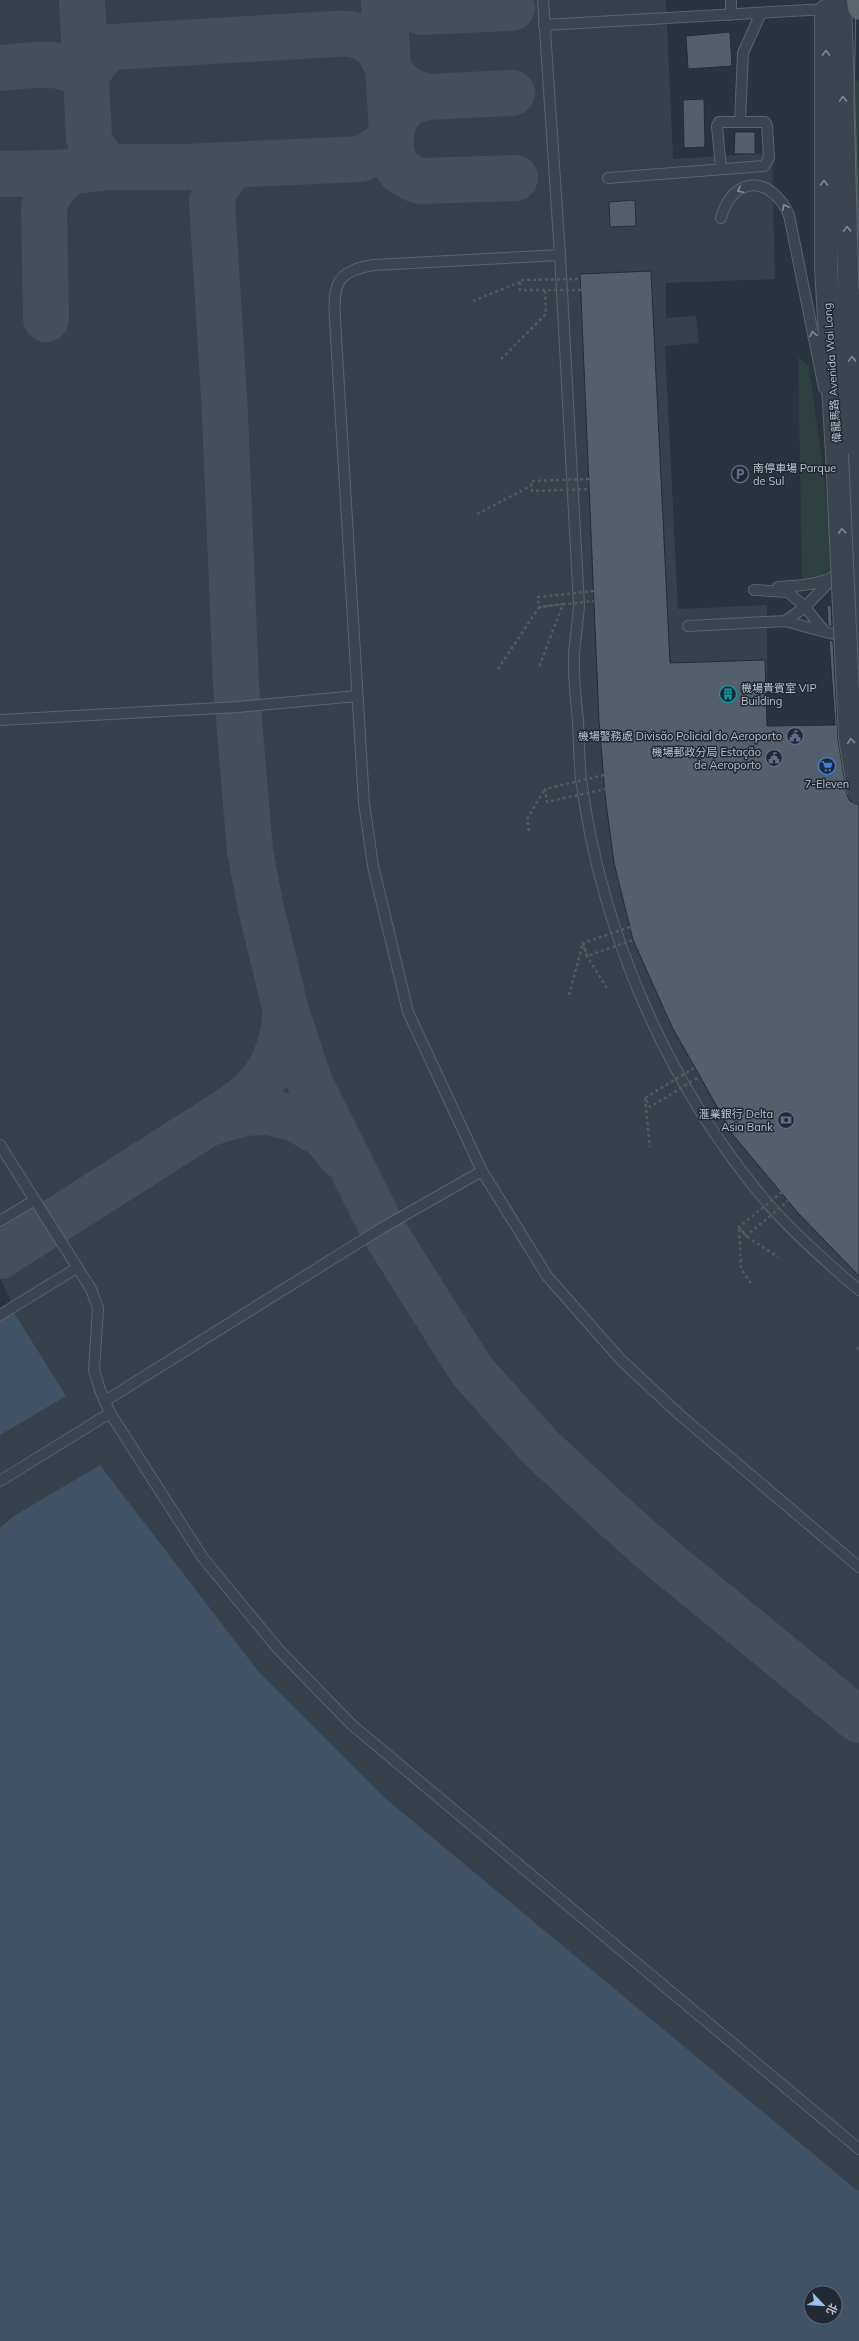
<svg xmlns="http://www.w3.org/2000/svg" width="859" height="2341" font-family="Mulish,'Noto Sans SC',sans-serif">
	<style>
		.airport { fill: #37414b; fill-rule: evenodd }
		.green { fill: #2c4140 }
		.water { fill: #405366; fill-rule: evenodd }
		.pier { fill: #29343e }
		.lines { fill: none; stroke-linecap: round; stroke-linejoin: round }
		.taxiway { stroke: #444f5a; stroke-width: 46 }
		.building { fill: #545f6c; stroke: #232c36 }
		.service-casing { stroke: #5a636c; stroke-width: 12 }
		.tertiary-casing { stroke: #5a636c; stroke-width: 24 }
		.primary-casing { stroke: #49515b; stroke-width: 24 }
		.path { stroke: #4b5d5e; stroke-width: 2.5; stroke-dasharray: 3 3; stroke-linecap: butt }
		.service { stroke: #3c454f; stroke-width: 10 }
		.tertiary { stroke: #3c454f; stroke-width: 22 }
		.primary { stroke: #5b656e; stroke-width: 22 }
		.tram { stroke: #5f6a75; stroke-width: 1 }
		.tertiary-bridge-casing { stroke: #5a636c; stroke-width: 24; stroke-linecap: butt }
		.path-bridge { stroke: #4b5d5e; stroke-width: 2.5; stroke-dasharray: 3 3; stroke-linecap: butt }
		.tertiary-bridge { stroke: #3c454f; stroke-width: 22 }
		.oneway { stroke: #818992 }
		.labels { text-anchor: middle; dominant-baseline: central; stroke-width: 3; stroke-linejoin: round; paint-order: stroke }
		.street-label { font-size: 11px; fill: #b9c0c9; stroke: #212a34 }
		.poi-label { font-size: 11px; fill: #b9c0c9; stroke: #212a34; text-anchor: end }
	</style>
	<rect width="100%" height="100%" fill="#29343e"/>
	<path class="airport" d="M0 0H666L673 159 772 153 775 279 666 283V318L696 316 699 343 665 346 678 609 767 605V726L835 725 845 790 859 837V2341H0ZM811 2293H835V2317H811Z"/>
	<path class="green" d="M855 78 859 84V400L853 79Z
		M798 357 809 366 834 548 831 567 817 579 802 578Z"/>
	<path class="water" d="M0 1280 11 1308 66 1396 0 1435Z
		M100 1465 258 1671 385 1798 859 2192V2341H0V1528L14 1516ZM811 2293H835V2317H811Z"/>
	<path class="pier" d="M0 1278 15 1311 0 1320Z"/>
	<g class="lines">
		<path class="taxiway" d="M82 0 89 138C94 151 99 160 113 167
			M421 12 512 8
			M0 68C32 66 59 58 86 78 93 64 98 55 112 47L333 34C340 34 349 33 355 35 386 43 381 66 399 83 407 91 417 94 427 97 418 99 410 101 404 107 389 120 386 153 398 168 404 175 411 178 419 181L515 178
			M427 97 512 93
			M233 165 216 187 212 201 225 414 236 684 250 851 260 904 286 1011 309 1081 382 1228 472 1371 540 1447 614 1516 659 1556 859 1720
			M0 174 56 173 113 167H184L361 159 382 147 392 131 384 0
			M46 319 44 207C50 190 56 182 70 172
			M286 1011C280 1074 258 1093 207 1124L244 1113 268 1112 296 1119 324 1135 340 1155
			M0 1256 207 1124"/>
	</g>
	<path class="building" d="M730 32 732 66 688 69 686 36Z
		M704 99 705 147 684 148 683 100Z
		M735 132H755V154H734Z
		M635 200 636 226 610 227 609 202Z
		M651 271 670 663 765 660 767 726 835 725 829 640 833 641 838 740 847 795 850 801 859 805V1276L798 1213 733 1135 672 1027 633 940 614 863 605 795 599 721 580 274Z
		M831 605 832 627 828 626 827 606Z"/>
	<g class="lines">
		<g class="service-casing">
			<path id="service" d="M543 0 560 255 579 605C578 622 575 639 574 655 573 677 576 700 578 721 579 740 579 760 581 779 601 931 666 1082 764 1199 792 1232 826 1262 859 1290
				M731 0V15
				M544 25 826 9
				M740 121 743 53 761 13
				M608 178 764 166 769 158 767 125 765 122H719L717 126 721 168
				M721 218C733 174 772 176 789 215L824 388
				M560 255 374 265C336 271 333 284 335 320L364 803 373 866 408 1012 482 1171 547 1276 621 1360 680 1415 859 1567
				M778 587C802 585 823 586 842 570
				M754 590 788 592 805 607 825 632 846 637
				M785 621 805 607 831 580
				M688 626 785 621 825 632
				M0 720 238 707 357 696
				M0 1145 91 1289 98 1308 94 1370 100 1390 110 1413 203 1558 279 1650 352 1725 859 2149
				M0 1221 35 1200
				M0 1315 77 1268
				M105 1401 382 1228 482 1171
				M0 1481 110 1413"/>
		</g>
		<g class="tertiary-casing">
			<path id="tertiary" d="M840 0 857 521 856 657
				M826 11V268L837 454"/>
		</g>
		<g class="primary-casing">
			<path id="primary" d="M858 0 859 8"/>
		</g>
		<path class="path" d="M473 301 520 282
			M501 359 546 314 545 290
			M477 514 531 486
			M498 669 539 607 563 604 539 667
			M529 831 527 819 545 789
			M569 995 583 943 587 956 608 990
			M645 1098 650 1147
			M751 1283 741 1269 739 1227 746 1236 778 1257
			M859 1347 857 1350 859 1351"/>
		<use href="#service" class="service"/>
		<use href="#tertiary" class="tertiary"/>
		<use href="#primary" class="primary"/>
		<path class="tram" d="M856 0 854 105 859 290"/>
		<g class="tertiary-bridge-casing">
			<path id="tertiary-bridge" d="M837 454 850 738 859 793"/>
		</g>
		<path class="path-bridge" d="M581 290H520V280L581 279
			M589 479 531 481 532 491 589 489
			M594 591 538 597 539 607 594 601
			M604 775 545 789 547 802 605 789
			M630 927 583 943 587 956 633 940
			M694 1068 645 1098 650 1107 699 1077
			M782 1192 739 1227 746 1236 788 1201"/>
		<use href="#tertiary-bridge" class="tertiary-bridge"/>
	</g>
	<defs><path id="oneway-chevron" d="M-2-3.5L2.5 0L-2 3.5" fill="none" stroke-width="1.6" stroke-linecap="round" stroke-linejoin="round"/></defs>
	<g class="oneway">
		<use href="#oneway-chevron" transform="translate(826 53) rotate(-90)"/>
		<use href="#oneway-chevron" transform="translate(843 99) rotate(-92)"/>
		<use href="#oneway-chevron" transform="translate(824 183) rotate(-90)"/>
		<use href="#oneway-chevron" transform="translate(740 190) rotate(153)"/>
		<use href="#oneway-chevron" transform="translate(785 207) rotate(-116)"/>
		<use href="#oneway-chevron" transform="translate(847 229) rotate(-92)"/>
		<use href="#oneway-chevron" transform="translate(813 334) rotate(-101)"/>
		<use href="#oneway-chevron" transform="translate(852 359) rotate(-92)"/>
		<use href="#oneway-chevron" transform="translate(842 531) rotate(-93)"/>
		<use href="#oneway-chevron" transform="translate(851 741) rotate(-96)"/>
	</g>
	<defs>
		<g id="parking-ring" transform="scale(0.9)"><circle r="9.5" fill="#212a34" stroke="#5c6f8a" stroke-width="1.5"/><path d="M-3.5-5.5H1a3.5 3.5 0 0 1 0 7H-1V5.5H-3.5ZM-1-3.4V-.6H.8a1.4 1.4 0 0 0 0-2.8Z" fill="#5c6f8a"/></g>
		<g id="building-ring" transform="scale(0.9)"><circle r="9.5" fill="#212a34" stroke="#0f9aa8" stroke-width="1.5"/><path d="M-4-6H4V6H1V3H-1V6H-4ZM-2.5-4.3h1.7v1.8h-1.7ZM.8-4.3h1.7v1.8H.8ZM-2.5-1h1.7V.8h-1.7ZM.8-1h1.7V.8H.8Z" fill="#0f9aa8"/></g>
		<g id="civic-ring" transform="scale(0.9)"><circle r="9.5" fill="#212a34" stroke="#5c6f8a" stroke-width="1.5"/><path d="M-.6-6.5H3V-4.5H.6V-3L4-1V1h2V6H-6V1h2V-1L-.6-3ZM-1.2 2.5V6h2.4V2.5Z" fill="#5c6f8a"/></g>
		<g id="supermarket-ring" transform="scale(0.9)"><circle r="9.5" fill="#212a34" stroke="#3f7fe0" stroke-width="1.5"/><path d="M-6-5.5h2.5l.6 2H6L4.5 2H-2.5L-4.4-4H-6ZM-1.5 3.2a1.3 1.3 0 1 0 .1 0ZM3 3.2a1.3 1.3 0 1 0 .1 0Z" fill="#3f7fe0"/></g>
		<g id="bank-ring" transform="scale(0.9)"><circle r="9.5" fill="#212a34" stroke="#5c6f8a" stroke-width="1.5"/><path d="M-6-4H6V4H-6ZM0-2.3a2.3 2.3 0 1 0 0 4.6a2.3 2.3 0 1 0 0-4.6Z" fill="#5c6f8a"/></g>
	</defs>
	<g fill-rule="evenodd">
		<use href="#parking-ring" x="740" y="474"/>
		<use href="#building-ring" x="728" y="694"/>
		<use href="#civic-ring" x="795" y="736"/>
		<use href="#civic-ring" x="774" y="758"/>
		<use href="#supermarket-ring" x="827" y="766"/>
		<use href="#bank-ring" x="786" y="1120"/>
	</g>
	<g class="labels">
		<g class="street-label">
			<text transform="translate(832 373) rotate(-94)">偉龍馬路 Avenida Wai Long</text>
		</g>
		<g class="poi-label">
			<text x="753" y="468" text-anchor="start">南停車場 Parque<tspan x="753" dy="13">de Sul</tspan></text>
			<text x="741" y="688" text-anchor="start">機場貴賓室 VIP<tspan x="741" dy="13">Building</tspan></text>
			<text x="782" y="736">機場警務處 Divisão Policial do Aeroporto</text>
			<text x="761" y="752">機場郵政分局 Estação<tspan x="761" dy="13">de Aeroporto</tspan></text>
			<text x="827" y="784" text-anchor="middle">7-Eleven</text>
			<text x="773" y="1114">滙業銀行 Delta<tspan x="773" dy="13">Asia Bank</tspan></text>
		</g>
	</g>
	<g transform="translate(823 2305) rotate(115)"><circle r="19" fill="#212a34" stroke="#5e6670"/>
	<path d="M0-3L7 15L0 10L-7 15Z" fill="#99c1ed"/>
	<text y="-6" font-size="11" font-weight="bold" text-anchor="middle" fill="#b9c0c9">北</text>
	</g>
</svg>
